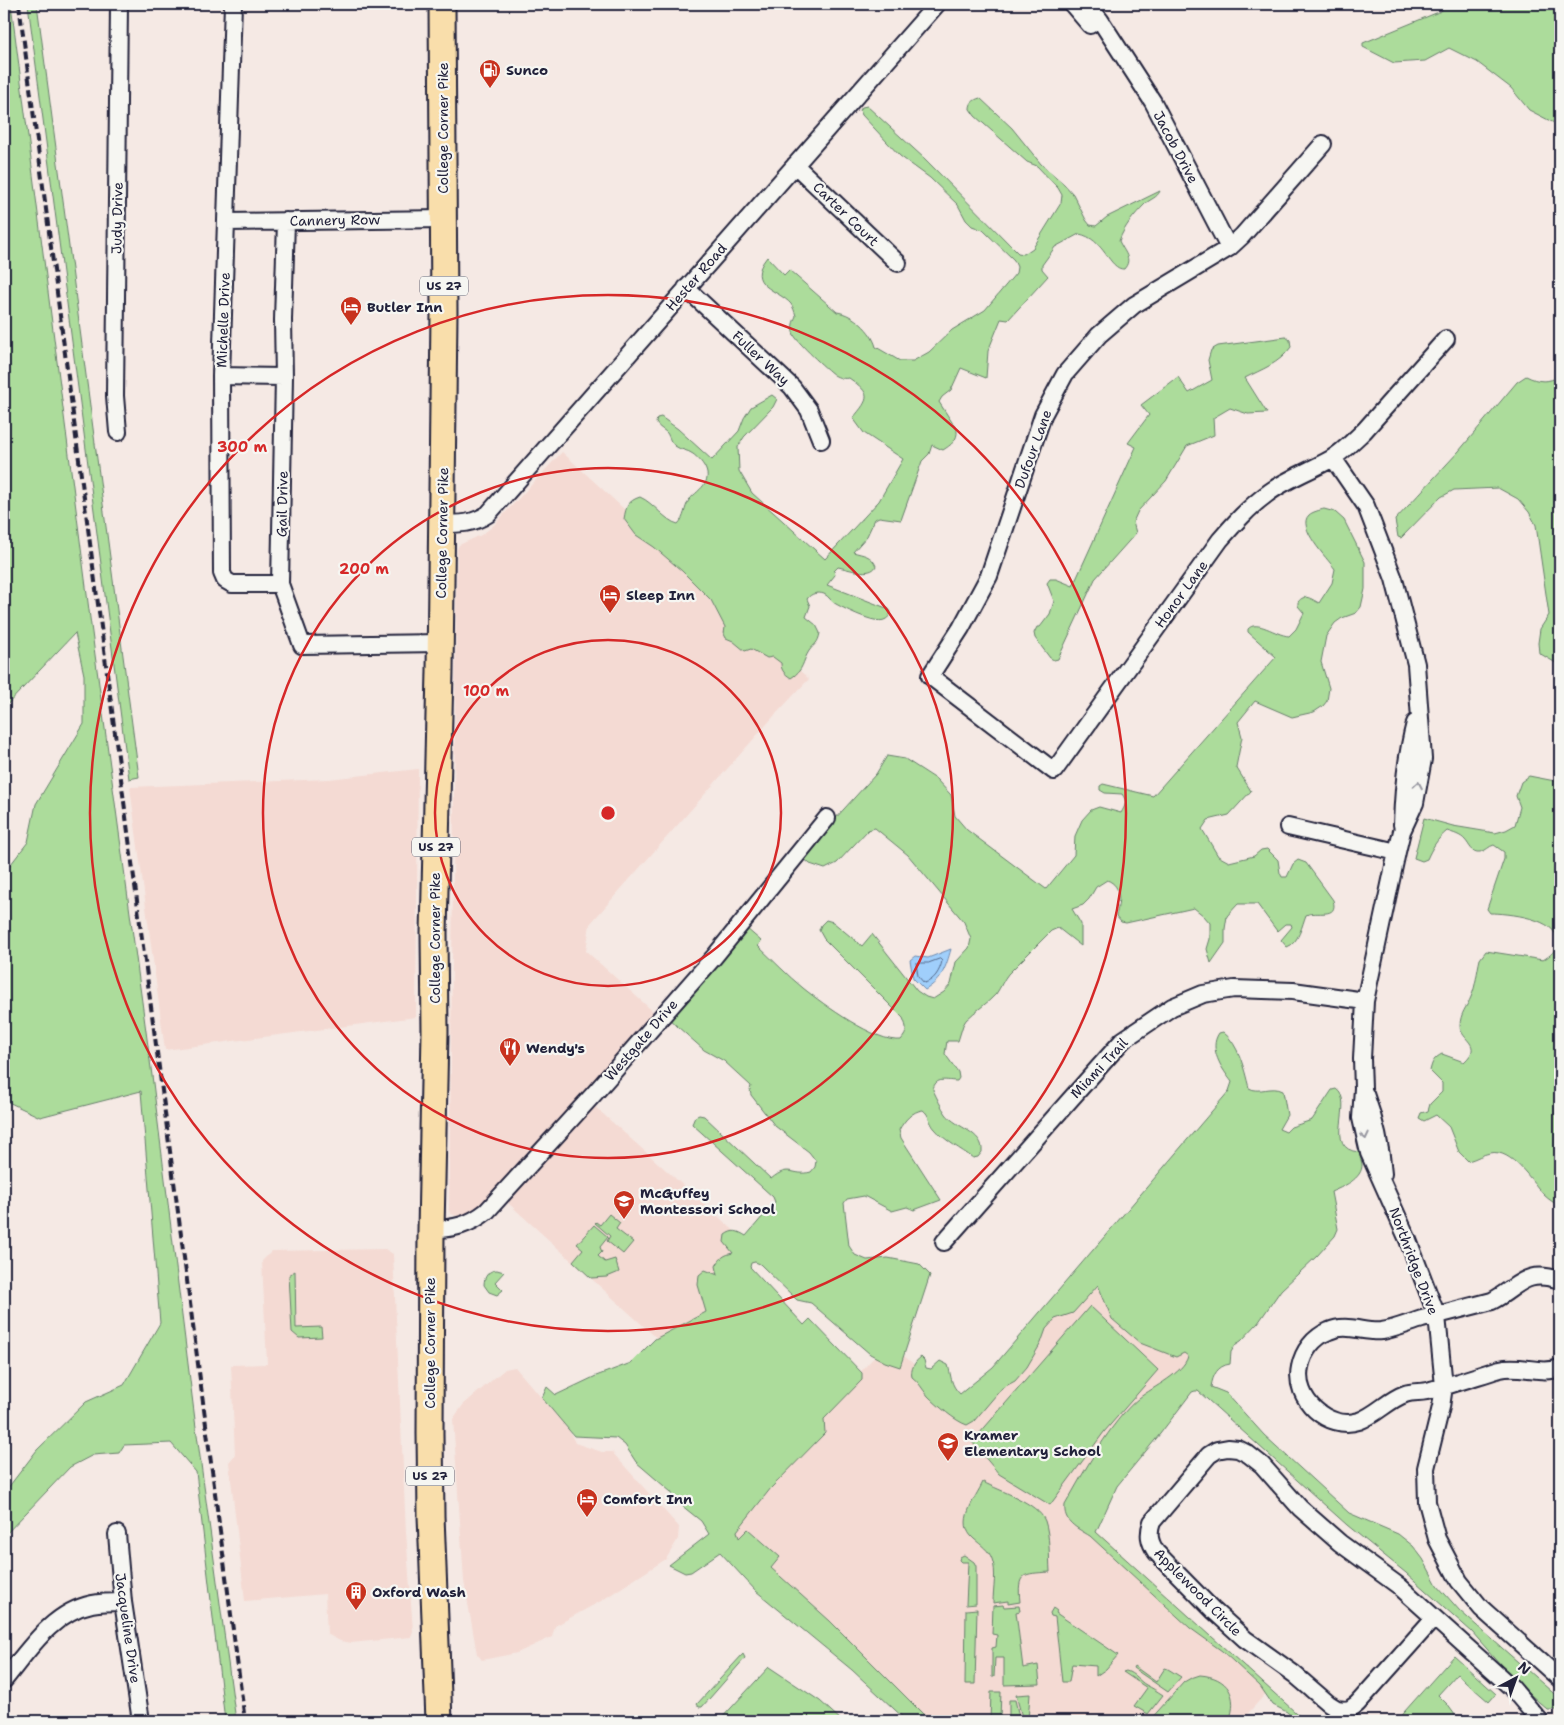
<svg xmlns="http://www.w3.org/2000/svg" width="1564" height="1725" font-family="'Shantell Sans',sans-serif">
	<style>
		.built { fill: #f4dad3 }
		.green { fill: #acdc9b; stroke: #677f6b }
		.water { fill: #a0cffb; stroke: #6e8aae }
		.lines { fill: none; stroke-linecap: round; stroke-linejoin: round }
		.shore { stroke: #546788; stroke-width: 1 }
		.minor-casing { stroke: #22223b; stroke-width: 20 }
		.highway-casing { stroke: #22223b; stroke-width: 29 }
		.minor { stroke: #f6f6f2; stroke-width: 16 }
		.highway { stroke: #f9deab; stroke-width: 25 }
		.rail { stroke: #22223b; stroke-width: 4; stroke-dasharray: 8 4; stroke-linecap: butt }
		.oneway { stroke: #9797a0 }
		.ring { fill: none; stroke: #d62828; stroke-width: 2.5 }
		.labels { text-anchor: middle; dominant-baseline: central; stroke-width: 4.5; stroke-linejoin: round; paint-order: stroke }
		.shield { fill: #f6f6f2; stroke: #626272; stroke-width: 1 }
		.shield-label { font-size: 12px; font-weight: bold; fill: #22223b }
		.poi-label { font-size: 14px; font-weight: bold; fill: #22223b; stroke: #f6f6f2; text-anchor: start }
		.street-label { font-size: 14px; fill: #22223b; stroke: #f6f6f2 }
		.centre { fill: #d62828; stroke: #f6f6f2; stroke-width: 2.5 }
		.ring-label { font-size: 15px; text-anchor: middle; font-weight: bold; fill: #d62828; stroke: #f6f6f2; stroke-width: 4.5; stroke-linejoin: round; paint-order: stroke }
	</style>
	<rect width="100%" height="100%" fill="#f5e9e4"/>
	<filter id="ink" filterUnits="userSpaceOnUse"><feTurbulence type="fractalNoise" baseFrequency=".02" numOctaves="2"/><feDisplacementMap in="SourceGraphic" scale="10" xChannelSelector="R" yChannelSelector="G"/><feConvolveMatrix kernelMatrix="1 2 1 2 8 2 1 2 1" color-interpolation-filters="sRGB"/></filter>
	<g filter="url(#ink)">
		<path class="built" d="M562 452 809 679 774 716 590 924 586 951 657 1015 503 1187 472 1213 461 1217 451 1214 449 1211 457 549 459 545 481 535 492 527Z
			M418 769 416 1017 165 1050 130 787 329 779Z
			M594 1106 758 1252 671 1351 507 1202Z
			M385 1249 393 1254 406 1532 413 1631 411 1637 351 1643 340 1641 327 1634 325 1594 245 1601 229 1462 235 1455 231 1365 267 1364 262 1261 272 1251Z
			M1103 1260 1209 1356 1075 1512 1270 1689 1241 1721H916L712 1534 888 1342 969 1412Z
			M515 1367 569 1430 575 1443 602 1452H612L679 1527 678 1539 666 1559 601 1601 555 1626 552 1637 517 1653 482 1660 477 1654 464 1581 453 1419 463 1405 505 1369Z"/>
		<path class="green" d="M4 4H11L90 618 153 1083 195 1420 236 1721H225L196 1472 171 1443 124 1445 119 1453 93 1455 70 1467 4 1536V1493L37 1450 86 1402 124 1385 160 1323 141 1091 40 1117 4 1100V873L28 842 36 804 84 724V675L75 633 4 708Z
			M28 4H37L139 777 129 779Z
			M1448 4H1560V126L1529 110 1511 88 1477 62 1449 48 1425 61 1394 63 1363 47V43L1441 11Z
			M980 98 1012 128 1041 164 1064 184 1073 194 1086 220 1090 225 1096 226 1107 217 1160 191C1157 198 1150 199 1145 204 1134 215 1124 227 1119 241 1124 252 1133 259 1124 269 1109 270 1104 238 1079 234L1055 247 1042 265V269L1048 276 1008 320 1001 319 988 351 986 378 961 368 951 390 942 397 939 402 957 430C958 440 951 445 943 450L932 445 929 454 922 461 901 520 879 517 875 519 867 536 853 552C863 555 872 555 876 566 871 577 848 569 838 567L834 571 835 575 827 585 889 609 891 612C890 615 888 619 884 620 875 624 845 609 836 604 831 602 829 596 824 594 818 592 811 593 807 599L810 606 806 617 816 625 820 633C818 644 815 643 809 651 802 662 804 670 791 678 785 674 781 671 781 663L773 657 767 658 751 649 745 651 733 641 726 638 724 634 725 627 711 600 682 571 654 547 636 535 624 519C626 506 628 501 640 497 654 503 665 521 678 524 685 517 684 508 689 500 694 494 702 489 705 483 712 473 701 460 693 454 688 450 680 450 675 446 670 442 670 438 667 433 663 429 659 428 656 423L657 418 661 417 678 429 712 460 739 431 744 418 751 407 772 395 777 399 773 407 744 437 738 447 739 471 752 493 825 559 879 501 903 459 864 433 853 418C870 398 872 394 849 378 844 379 839 378 834 375 825 368 799 344 794 335 791 328 793 322 796 316 795 312 793 307 791 304 778 289 744 286 767 257L784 275 789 270 837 312C853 314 872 331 876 347L900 361H913L929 352 952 330 985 310 1016 273 1017 267 1014 260 983 230 972 226 966 220 958 205 930 178 900 156 862 115 860 110 862 107 867 106 925 159 1018 253 1024 254 1033 248 1061 203 1062 195 1058 188 1037 166 1027 162 975 116 970 109C970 103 973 100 980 98Z
			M1286 337 1290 340 1291 347C1279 364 1262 369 1245 378L1267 413 1248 414 1230 408 1213 418 1214 435 1187 446 1166 481 1138 511 1133 522 1136 533 1095 579 1058 659 1054 660 1050 658 1035 638 1034 633 1037 627H1040L1050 614 1054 601 1047 583 1050 579H1056L1073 586 1136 447 1128 443 1149 415 1141 405 1178 377 1189 393 1212 380 1208 360 1211 350 1218 346Z
			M1526 376C1538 382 1548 383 1560 376V679L1556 663 1539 653 1538 643 1540 629 1549 615 1536 525 1529 512 1518 499 1498 488 1454 490 1441 497 1401 538 1398 537 1395 520 1459 451 1517 382Z
			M1324 509 1335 512 1344 520 1365 562V589L1361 607 1356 613 1342 618 1335 623 1326 636 1321 662 1329 688 1327 701 1323 706 1314 712 1292 717 1255 701 1238 722 1242 737 1236 767 1251 791 1229 815 1208 820 1202 829 1218 856 1229 862 1254 856 1261 850 1267 849 1278 860 1280 873 1282 877H1287L1293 864 1298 860 1306 863 1333 900C1339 920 1316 910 1306 915 1302 925 1299 943 1287 947L1281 940 1292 927 1291 924H1285L1277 931 1257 904H1238L1227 916 1225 929V943L1211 963 1207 949 1210 939V923L1204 916 1194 908 1126 923 1121 922 1116 916C1119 903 1123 886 1107 880L1096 887 1089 899 1083 905 1072 909 1081 924V946L1058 928 1051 931 1008 974C1003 980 1001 987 996 994 987 1004 975 1011 966 1020L963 1025 958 1041H947L945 1054 958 1072 959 1078 957 1081C947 1081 935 1076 933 1090 937 1098 941 1107 946 1114 956 1128 984 1132 982 1152L978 1157 973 1158C961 1149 945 1141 935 1129 929 1123 930 1115 923 1110 912 1111 904 1121 899 1130L901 1138 941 1200 914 1210 907 1207 892 1211 864 1196 847 1199 844 1203 849 1246 855 1255 867 1260 888 1258 919 1264 930 1275 900 1367 885 1362 870 1354 811 1303 797 1300 760 1264 755 1262 751 1263 750 1267 804 1325 810 1319 862 1373V1380L824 1419 825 1433 771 1488 737 1531 739 1538 748 1529 780 1557 771 1568 830 1621 930 1721H907L852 1670 756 1591 720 1552 691 1572 685 1573 669 1565 709 1534 701 1521 676 1501 671 1492 636 1462 625 1445 616 1438 574 1436 542 1398 547 1387 556 1395 596 1376 631 1363 655 1339 706 1312 698 1285 699 1275 705 1270 718 1275 716 1266C721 1257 724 1255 733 1253L724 1242 725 1235C733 1229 738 1231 746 1236L775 1202 773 1197 692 1124 695 1117 699 1115 704 1116 771 1179C790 1163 792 1177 811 1172L815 1167 816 1161 809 1152 775 1126 751 1095 750 1090 751 1086 724 1061 704 1050 669 1019 746 928 761 941 758 946C773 960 787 975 803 988 823 1004 876 1043 901 1040 908 1032 907 1028 903 1018L824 939 819 930 821 925 826 920 833 922 862 946 872 934 917 991 926 997 933 999 944 992 951 984 956 962 969 948 971 939 964 922 908 855 875 828 868 830 837 863 825 869 810 864 801 856 876 774 887 756 905 759 936 779 951 795 955 816 967 830 1046 889 1074 855 1075 836 1082 820 1091 810 1099 807 1121 813C1125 806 1128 802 1122 794L1105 793 1100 790V786L1103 784 1153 796 1276 657 1248 632V629C1257 619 1275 635 1289 636L1296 629 1304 613 1298 606V602C1305 593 1311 599 1319 603L1332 583 1335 569C1327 558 1296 527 1309 515 1312 512 1320 510 1324 509Z
			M1529 776 1555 781 1560 780V1207C1555 1203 1549 1200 1544 1195 1532 1182 1512 1148 1490 1153 1483 1154 1476 1159 1468 1161L1459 1152 1449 1127 1436 1115 1424 1121 1419 1118 1421 1113 1428 1111 1430 1104 1442 1092V1083L1430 1071C1432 1062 1434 1058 1442 1054L1464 1062C1484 1044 1461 1041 1460 1026 1460 1013 1467 1007 1471 997 1476 986 1477 971 1480 959L1486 951 1543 960C1551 955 1556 951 1557 942 1559 918 1507 913 1490 913L1487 909 1504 859V852L1494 845C1489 846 1486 851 1480 852 1471 853 1470 845 1465 840 1461 835 1453 833 1447 831 1437 839 1432 848 1427 859L1422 861 1414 858 1424 818 1453 826 1495 833 1506 830 1515 825 1520 807 1516 796 1521 782Z
			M1223 1032C1239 1044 1244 1069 1249 1088 1259 1094 1272 1085 1283 1091L1287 1115 1279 1129 1286 1132 1291 1127 1312 1120 1332 1090 1336 1089C1356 1102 1322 1149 1359 1152 1360 1156 1361 1160 1362 1164 1363 1179 1342 1187 1331 1192L1338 1229 1335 1236 1317 1256 1281 1290 1258 1323 1241 1341 1236 1344 1231 1352 1230 1364C1217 1366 1213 1375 1211 1387L1226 1393 1264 1435 1349 1513 1398 1534 1413 1546 1423 1559 1437 1585 1460 1611 1560 1699V1713L1557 1710H1548L1515 1681 1472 1632 1406 1573 1347 1525 1198 1391H1195L1192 1392 1160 1434 1117 1486 1096 1532 1305 1721H1297L1287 1712 1273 1705 1260 1686 1222 1651 1190 1628 1090 1536C1077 1528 1063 1522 1065 1505 1084 1472 1110 1422 1139 1398 1153 1387 1184 1373 1188 1356L1184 1353 1176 1357 1140 1343 1112 1319 1098 1285 1073 1313 1055 1319 1046 1329 1041 1343 1027 1367 1015 1381 1002 1388 974 1421 967 1425C955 1421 937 1405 928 1396 922 1389 919 1382 912 1377 910 1370 915 1361 921 1357L924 1360 926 1368 931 1369 940 1361 948 1365C952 1378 950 1384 960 1394L993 1367 1229 1091 1232 1082C1222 1069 1208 1049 1219 1033Z
			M609 1214 620 1223 616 1229 633 1242 623 1254 607 1241 610 1236 595 1223 596 1222 600 1225Z
			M594 1225 608 1237 600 1247 602 1252 598 1256 605 1262 615 1259 619 1272 607 1277 591 1278 573 1261 583 1249 577 1244Z
			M497 1270 504 1272 495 1282 503 1290 497 1295 489 1292 484 1285C484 1276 489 1270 497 1270Z
			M295 1271 296 1328 321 1327 322 1337 299 1338 292 1332 289 1275Z
			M1090 1306 1158 1370 1104 1432 1050 1505 999 1474 972 1442Z
			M983 1482C1000 1491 1038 1503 1045 1521 1050 1536 1049 1556 1050 1572 1023 1574 1017 1572 1020 1602L1008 1604V1601L993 1603C993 1589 997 1572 992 1559 989 1550 981 1545 974 1539 955 1523 975 1499 983 1482Z
			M964 1555 974 1562 976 1566V1604L966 1605 968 1562H961L959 1560 960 1557Z
			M1003 1605 1004 1607 1019 1606 1020 1611 1016 1612 1023 1668 1038 1665 1040 1684 1004 1685V1658H995L994 1677H992V1648L996 1647 997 1635 992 1634 993 1606Z
			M1053 1608 1057 1611 1056 1613 1118 1655 1106 1669 1096 1676V1666L1072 1664 1069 1682H1062L1055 1617 1051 1616 1050 1613Z
			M977 1609 975 1684H965L966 1610Z
			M743 1654 745 1658 702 1707H699L697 1704Z
			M1454 1656 1496 1694 1489 1702 1457 1674 1438 1695 1447 1704 1455 1715 1451 1721H1396Z
			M1134 1666 1156 1682 1165 1668 1168 1669 1181 1677 1168 1692 1133 1668Z
			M769 1667 820 1701 842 1721H719Z
			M1126 1671C1134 1673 1139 1681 1146 1685 1152 1688 1157 1691 1163 1695L1148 1714 1134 1706 1147 1688 1123 1672Z
			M1200 1675C1228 1677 1239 1696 1229 1721H1149L1184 1682 1191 1678Z
			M991 1692H1001L1000 1718H1009V1700H1015L1020 1721H990Z
			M1030 1694 1028 1721H1023L1016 1695Z"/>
		<path class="water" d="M951 949C946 967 942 980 925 990L913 978 910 960 915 956 928 958Z"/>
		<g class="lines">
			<path class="shore" d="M940 959 942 961C940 971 934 981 924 983L918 976 916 963H928Z"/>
			<g class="minor-casing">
				<path id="minor" d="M233 4 221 376 222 573 225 580 232 584H280
					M1072 4 1090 25
					M1087 4 1100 20 1153 102 1229 248
					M1323 144 1242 236 1229 248 1134 305 1099 335 1065 374 1043 415 989 576 961 628 930 676 1054 771 1220 540C1234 524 1249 507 1267 494 1286 479 1310 471 1331 459 1343 452 1354 440 1364 431L1446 339
					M795 165 898 263
					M286 221 283 320 284 377 280 584 302 645 441 643
					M227 222 444 219
					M686 288 792 387 809 410 821 440
					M221 376 284 377
					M118 432 115 396 119 4
					M1333 458 1366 506 1394 579 1416 664 1423 759 1415 803 1402 831 1397 852 1365 1001 1362 1059 1363 1088 1361 1118 1369 1153 1408 1240 1437 1316 1444 1386 1441 1407 1426 1468 1427 1502 1437 1539 1459 1581 1481 1608 1560 1679
					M442 524C460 524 473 524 488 514L937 4
					M1402 825C1403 790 1406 757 1415 723
					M1288 827 1397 852
					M1365 1094C1375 1121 1381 1145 1383 1174
					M431 1230C455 1228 468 1226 487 1211L593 1095 714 957 827 818
					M944 1242 1123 1040 1172 1007 1203 994 1234 989 1293 991 1365 1001
					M1560 1280C1524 1269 1520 1286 1492 1301 1468 1307 1445 1313 1422 1319 1409 1323 1395 1329 1382 1331 1364 1333 1347 1323 1329 1331 1314 1337 1303 1351 1300 1367 1293 1399 1328 1431 1359 1421 1376 1415 1388 1400 1405 1394 1413 1391 1423 1393 1431 1390 1454 1384 1477 1376 1500 1369 1520 1364 1541 1375 1560 1368
					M117 1534 123 1602 141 1721
					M1434 1618 1357 1704 1350 1709 1344 1710 1337 1709 1329 1704 1294 1674 1245 1639 1213 1610 1156 1552C1149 1541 1148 1534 1152 1522L1209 1455 1217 1450 1228 1448 1238 1449 1248 1454 1262 1465 1300 1508 1340 1543 1399 1586 1511 1687 1540 1721
					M4 1680C28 1651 52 1612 92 1604 102 1602 113 1602 123 1602"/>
			</g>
			<g class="highway-casing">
				<path id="highway" d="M439 1721 431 1516 430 1434 431 1230 435 1032 434 933 440 671 444 313 442 4"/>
			</g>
			<use href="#minor" class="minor"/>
			<use href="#highway" class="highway"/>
			<path class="rail" d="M19 4 245 1721"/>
		</g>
		<defs><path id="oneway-chevron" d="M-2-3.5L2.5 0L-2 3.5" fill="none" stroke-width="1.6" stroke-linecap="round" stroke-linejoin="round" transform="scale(1.25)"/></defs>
		<g class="oneway">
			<use href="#oneway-chevron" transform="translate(1418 785) rotate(-80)"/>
			<use href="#oneway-chevron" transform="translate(1365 1136) rotate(77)"/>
		</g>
	</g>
	<g class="ring">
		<circle cx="608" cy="813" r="173"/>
		<circle cx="608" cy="813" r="345"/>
		<circle cx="608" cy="813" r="518"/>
	</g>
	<defs>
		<g id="fuel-pin" transform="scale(1.125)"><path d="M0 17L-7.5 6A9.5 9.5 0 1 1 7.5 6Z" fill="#c8321e" stroke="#f6f6f2"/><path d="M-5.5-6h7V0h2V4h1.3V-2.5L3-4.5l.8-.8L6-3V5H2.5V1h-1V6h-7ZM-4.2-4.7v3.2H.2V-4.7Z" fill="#fff"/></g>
		<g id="hotel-pin" transform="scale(1.125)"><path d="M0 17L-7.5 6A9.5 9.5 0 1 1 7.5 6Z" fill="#c8321e" stroke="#f6f6f2"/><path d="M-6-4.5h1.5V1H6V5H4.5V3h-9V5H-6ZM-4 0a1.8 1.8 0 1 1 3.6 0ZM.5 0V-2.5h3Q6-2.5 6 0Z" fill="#fff"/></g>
		<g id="restaurant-pin" transform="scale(1.125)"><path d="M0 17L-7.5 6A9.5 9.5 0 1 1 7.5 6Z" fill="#c8321e" stroke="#f6f6f2"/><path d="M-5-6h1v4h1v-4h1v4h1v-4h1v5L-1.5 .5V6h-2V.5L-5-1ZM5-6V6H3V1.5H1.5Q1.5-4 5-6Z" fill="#fff"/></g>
		<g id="school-pin" transform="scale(1.125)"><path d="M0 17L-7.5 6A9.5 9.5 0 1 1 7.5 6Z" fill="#c8321e" stroke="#f6f6f2"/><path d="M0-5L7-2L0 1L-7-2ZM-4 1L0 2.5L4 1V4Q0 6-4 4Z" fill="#fff"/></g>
		<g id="building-pin" transform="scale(1.125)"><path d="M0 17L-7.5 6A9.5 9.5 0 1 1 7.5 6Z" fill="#c8321e" stroke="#f6f6f2"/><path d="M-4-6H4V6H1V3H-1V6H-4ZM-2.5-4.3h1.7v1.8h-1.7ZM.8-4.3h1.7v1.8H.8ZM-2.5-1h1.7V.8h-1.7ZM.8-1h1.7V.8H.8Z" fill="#fff"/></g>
	</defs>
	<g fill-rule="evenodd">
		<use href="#fuel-pin" x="490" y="70"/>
		<use href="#hotel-pin" x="351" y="307"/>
		<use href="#hotel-pin" x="610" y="595"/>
		<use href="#restaurant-pin" x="510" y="1048"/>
		<use href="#school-pin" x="624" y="1201"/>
		<use href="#school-pin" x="948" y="1443"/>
		<use href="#hotel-pin" x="587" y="1499"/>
		<use href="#building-pin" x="356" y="1592"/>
	</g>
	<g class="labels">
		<g class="shield">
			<rect x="420" y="276.5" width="48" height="19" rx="4"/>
			<rect x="412" y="837.5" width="48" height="19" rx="4"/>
			<rect x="406" y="1466.5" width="48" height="19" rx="4"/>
		</g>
		<g class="shield-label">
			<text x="444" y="286">US 27</text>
			<text x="436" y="847">US 27</text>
			<text x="430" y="1476">US 27</text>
		</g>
		<g class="poi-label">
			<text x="506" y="70">Sunco</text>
			<text x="367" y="307">Butler Inn</text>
			<text x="626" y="595">Sleep Inn</text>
			<text x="526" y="1048">Wendy's</text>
			<text x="640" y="1193">McGuffey<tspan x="640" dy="16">Montessori School</tspan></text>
			<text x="964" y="1435">Kramer<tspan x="964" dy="16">Elementary School</tspan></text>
			<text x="603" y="1499">Comfort Inn</text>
			<text x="372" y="1592">Oxford Wash</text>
		</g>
		<g class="street-label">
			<text transform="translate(443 128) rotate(-90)">College Corner Pike</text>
			<text transform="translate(1176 147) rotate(62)">Jacob Drive</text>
			<text transform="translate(846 214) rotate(44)">Carter Court</text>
			<text transform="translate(117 218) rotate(-89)">Judy Drive</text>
			<text transform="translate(335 220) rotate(-1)">Cannery Row</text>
			<text transform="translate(696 277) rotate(-49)">Hester Road</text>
			<text transform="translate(223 320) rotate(-88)">Michelle Drive</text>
			<text transform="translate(761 358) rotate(43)">Fuller Way</text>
			<text transform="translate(1033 449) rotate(-70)">Dufour Lane</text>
			<text transform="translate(282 504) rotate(-89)">Gail Drive</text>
			<text transform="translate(442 533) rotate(-89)">College Corner Pike</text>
			<text transform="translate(1181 594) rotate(-54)">Honor Lane</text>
			<text transform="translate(435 938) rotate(-90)">College Corner Pike</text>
			<text transform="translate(641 1040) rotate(-49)">Westgate Drive</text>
			<text transform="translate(1099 1068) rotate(-47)">Miami Trail</text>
			<text transform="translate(1414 1261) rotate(69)">Northridge Drive</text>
			<text transform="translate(430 1343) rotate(-90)">College Corner Pike</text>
			<text transform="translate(1198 1592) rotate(45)">Applewood Circle</text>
			<text transform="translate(128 1628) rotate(82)">Jacqueline Drive</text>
		</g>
	</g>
	<circle cx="608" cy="813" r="8" class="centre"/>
	<g class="ring-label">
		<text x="242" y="452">300 m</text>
		<text x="364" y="574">200 m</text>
		<text x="486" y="696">100 m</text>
	</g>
	<rect width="1564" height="1725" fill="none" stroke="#f6f6f2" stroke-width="20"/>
	<rect x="10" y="10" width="1544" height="1705" fill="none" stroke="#22223b" stroke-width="2" filter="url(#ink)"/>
	<g transform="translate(1516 1678) rotate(41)" stroke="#f6f6f2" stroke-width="4" paint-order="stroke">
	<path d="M0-4L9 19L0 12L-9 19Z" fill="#22223b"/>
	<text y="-8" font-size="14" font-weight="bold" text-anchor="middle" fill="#22223b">N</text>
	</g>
</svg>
